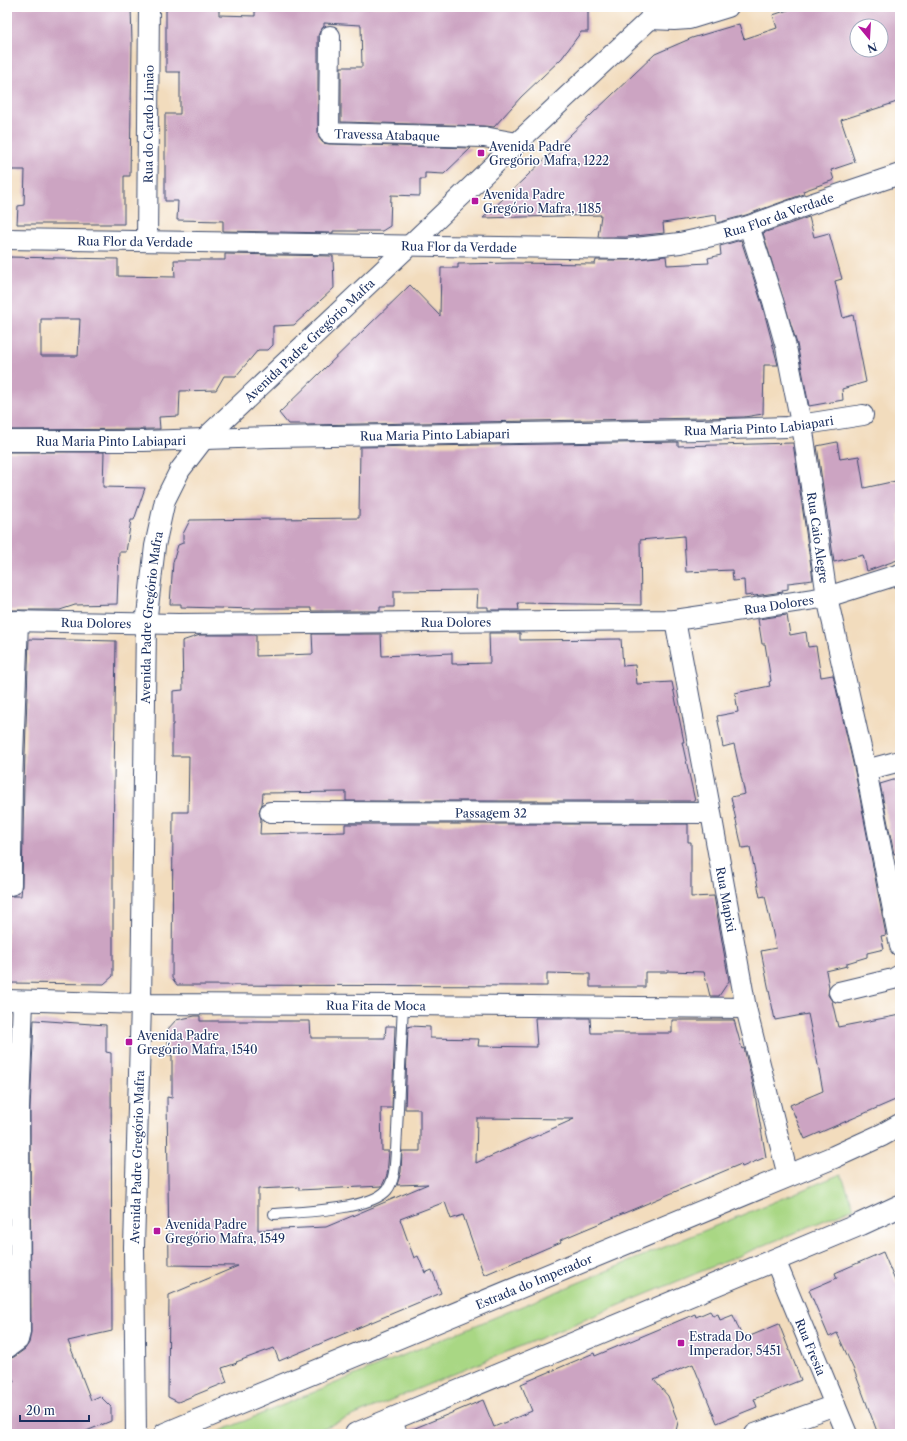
<svg xmlns="http://www.w3.org/2000/svg" width="907" height="1441" font-family="'Libre Caslon Text',serif">
	<style>
		.green { fill: #a9d784; stroke: #628371 }
		.building { fill: #cca4c2; fill-rule: evenodd }
		.lines { fill: none; stroke-linecap: round; stroke-linejoin: round }
		.service-casing { stroke: #3b496c; stroke-width: 12 }
		.minor-casing { stroke: #3b496c; stroke-width: 22 }
		.secondary-casing { stroke: #3b496c; stroke-width: 24 }
		.service { stroke: #fff; stroke-width: 10 }
		.minor { stroke: #fff; stroke-width: 20 }
		.secondary { stroke: #fff; stroke-width: 22 }
		.poi-dot { fill: #b5179e; stroke: #fff; stroke-width: 1.5 }
		.labels { text-anchor: middle; dominant-baseline: central; stroke-width: 3; stroke-linejoin: round; paint-order: stroke }
		.street-label { font-size: 12px; fill: #1b2f5e; stroke: #fff }
		.poi-label { font-size: 12px; fill: #1b2f5e; stroke: #fff; text-anchor: start }
	</style>
	<rect width="100%" height="100%" fill="#fff"/>
	<filter id="ink" filterUnits="userSpaceOnUse"><feTurbulence type="fractalNoise" baseFrequency=".025" numOctaves="2"/><feDisplacementMap in="SourceGraphic" scale="8" xChannelSelector="R" yChannelSelector="G"/><feConvolveMatrix kernelMatrix="1 2 1 2 8 2 1 2 1" color-interpolation-filters="sRGB"/></filter>
	<filter id="wash" filterUnits="userSpaceOnUse"><feTurbulence type="fractalNoise" baseFrequency=".012" numOctaves="4" result="noise"/><feDisplacementMap in="SourceGraphic" scale="16" xChannelSelector="R" yChannelSelector="G"/><feGaussianBlur stdDeviation="0.9" result="paint"/><feColorMatrix in="noise" values="0 0 0 0 0 0 0 0 0 0 0 0 0 0 0 0 0 1.4 0 .05"/><feComposite in="paint" operator="in"/></filter>
	<g filter="url(#wash)">
		<rect width="100%" height="100%" fill="#f2dcbd"/>
		<path class="green" d="M841 1174 854 1208 309 1434H213Z"/>
		<g id="blocks">
			<path class="building" d="M7 7H131L132 43 130 176H124V224H17L18 206 24 205 25 170H7Z
				M166 7H219V15L255 16V7H588V32H581L562 58 521 97 494 127 484 126 341 122V67H362L361 25 324 23V26L320 31 318 36V133L319 138 323 143 329 144 471 148 444 174 425 173V179H420V196L391 195 390 226 382 231H333V233L223 231V221L177 220 178 201H165V114H180V72H166Z
				M797 7H900V101L841 120 855 162 831 170 834 180 803 191 804 194 746 215 717 223 716 215 663 223 664 233 626 237H598L601 215 483 218 655 54 692 38 739 24 744 39 777 28 773 15ZM857 26H881V50H857Z
				M809 217 814 237 829 233 842 279 835 281 843 318 853 315 866 382 842 389 843 400 809 406 797 344 763 233Z
				M741 240 762 304 778 365H764L763 414 744 417 701 418 306 425V424H288L279 413 410 285 440 316 441 268H458V264L511 263 595 264 596 260H628L666 256 667 265 709 263 708 258 721 255 720 246Z
				M225 254 333 256 334 288 294 325 273 326V345L268 350H258L236 376H224L216 390 180 391 179 416 159 417 160 429 7 430V257L118 259V276L175 277 174 260H225ZM41 319H80L78 356H41Z
				M678 442V446L793 443 813 580 788 583V589L782 590 783 592 754 596 753 595 745 596 744 580 733 581 732 570 686 572 684 536 640 540 641 605 518 603 519 610H488V607H477L478 590 394 591V607H380V611H311V608H255V609L181 607V604H170L173 562 178 545 183 543V534L190 520 359 518 360 447Z
				M837 442 840 459 859 456 864 488 900 480V559L867 571 863 555 834 562 817 446Z
				M7 452H104L103 487 145 488 134 520H131L126 552H119L117 604 75 605 60 610H7Z
				M787 615 790 635 806 632 808 647 816 646 821 677 833 675 855 772 886 935 881 936 884 949 867 953V957L847 963V966L826 971 829 987 828 995 832 1001 838 1027 900 1015V1098L805 1139 790 1105 823 1091 815 1049 808 1014 775 1020 761 951 776 948 765 896 760 897 750 847 742 848 731 797 745 794 734 744 723 747 717 716 738 712 735 693 770 686 769 682 771 681 765 644H762L758 619Z
				M489 633H520V640L621 639 623 666 635 665 637 684 672 682 684 742H682L695 801H346V792L263 793 262 804 259 812 261 819 260 834 345 832V824H688V842H691V897L714 896 729 981 719 996H710L704 972 667 971V972H645V987H590V974L547 973V986L177 985 172 978 173 812H188L189 756H172V725H173V691L183 690 182 641 200 635H256V656L313 654 312 634H381L382 656 452 653V664L490 663Z
				M29 639 116 641 113 852V976L104 984 7 983V896H21L22 885 24 784Z
				M900 778V852L894 854 880 784Z
				M195 1016H200V1021H310L311 1038H385L386 1026H395L392 1108H381L382 1151H389L387 1175 382 1186 299 1190V1187L258 1189V1230L326 1227 428 1184 397 1185 401 1172 402 1151H420V1109H405L408 1027 411 1026 430 1027V1038L479 1039 478 1046 537 1047 535 1018H590L591 1033H672V1020H734L742 1049 744 1048 753 1084 766 1157 742 1167 741 1164 560 1240 561 1242 484 1275 463 1215 451 1219 445 1202 400 1219 414 1258 418 1256 425 1273 432 1270 441 1293 279 1361 274 1348 236 1362 237 1363 222 1368 227 1382 178 1402 168 1397 169 1295 238 1266 169 1265 167 1097 172 1098V1055H168V1029L176 1020ZM477 1118 574 1119 476 1163Z
				M34 1020 106 1025V1052L111 1053 112 1331 68 1341 91 1400 100 1396 111 1407V1421L79 1434H7V1384L14 1382 7 1363V1359L14 1357 25 1349 29 1343 31 1332 30 1109Z
				M7 1045 10 1046 8 1109V1168Z
				M7 1251H8V1331L7 1334Z
				M883 1252 896 1283 900 1281V1434H878L854 1370 837 1333 829 1337 809 1290 837 1278 835 1273Z
				M710 1311 713 1316 718 1314 720 1320 733 1315 743 1339 779 1324 801 1380 754 1399 757 1407 717 1423 693 1364 654 1380 668 1396 678 1422 676 1431 669 1434H408V1431L483 1400 494 1427 532 1411 521 1384 594 1353 595 1356 695 1314 696 1317Z"/>
		</g>
	</g>
	<g filter="url(#ink)">
		<use href="#blocks" fill-opacity="0" stroke="#3b496c" stroke-width="1"/>
		<g class="lines">
			<g class="service-casing">
				<path id="service" d="M274 1214C299 1212 370 1210 387 1190 395 1180 395 1164 396 1151L403 1005"/>
			</g>
			<g class="minor-casing">
				<g id="minor">
					<path d="M650 19 674 20 689 19 728 7"/>
					<path id="s1" d="M330 36 329 133 484 137 517 143"/>
					<path id="s2" d="M749 226 773 301 786 347 792 378 804 438 827 597 866 770 900 946"/>
					<path id="s3" d="M7 239 627 249 680 243 712 236 749 226 790 211 900 174"/>
					<path id="s4" d="M147 241 149 7"/>
					<path id="s5" d="M7 441H143L272 437 701 430 787 427 863 415"/>
					<path id="s6" d="M675 620 711 813 746 1008 788 1176"/>
					<path id="s7" d="M7 621 178 624 675 620 827 597 900 574"/>
					<path d="M866 770 900 761"/>
					<path id="s8" d="M270 812 711 813"/>
					<path d="M7 858H11L12 784 18 621"/>
					<path d="M11 885V858"/>
					<path d="M839 992 893 979 900 975"/>
					<path id="s9" d="M7 1000 141 1004 403 1005 746 1008"/>
					<path id="s10" d="M775 1260 847 1434"/>
					<path d="M7 1348 18 1340 20 1332 19 1109 23 1001"/>
					<path d="M391 1419 397 1434"/>
					<path id="s11" d="M136 1434 134 1247 141 1004 146 624 155 546 165 500 180 470 203 440 411 244 517 143 650 19 652 7"/>
					<path d="M755 1434 835 1405"/>
				</g>
			</g>
			<g class="secondary-casing">
				<g id="secondary">
					<path id="s12" d="M165 1434 834 1157 882 1135 900 1125"/>
					<path d="M356 1434 861 1224 900 1206"/>
				</g>
			</g>
			<use href="#service" class="service"/>
			<use href="#minor" class="minor"/>
			<use href="#secondary" class="secondary"/>
		</g>
	</g>
	<g class="poi-dot">
		<rect x="477" y="149" width="8" height="8" rx="2"/>
		<rect x="471" y="197" width="8" height="8" rx="2"/>
		<rect x="125" y="1038" width="8" height="8" rx="2"/>
		<rect x="153" y="1227" width="8" height="8" rx="2"/>
		<rect x="677" y="1339" width="8" height="8" rx="2"/>
	</g>
	<g class="labels">
		<g class="street-label">
			<text stroke="none"><textPath href="#s4" startOffset="117">Rua do Cardo Limão</textPath></text>
			<text stroke="none"><textPath href="#s1" startOffset="155">Travessa Atabaque</textPath></text>
			<text stroke="none"><textPath href="#s3" startOffset="776">Rua Flor da Verdade</textPath></text>
			<text stroke="none"><textPath href="#s3" startOffset="128">Rua Flor da Verdade</textPath></text>
			<text stroke="none"><textPath href="#s3" startOffset="452">Rua Flor da Verdade</textPath></text>
			<text stroke="none"><textPath href="#s11" startOffset="1153">Avenida Padre Gregório Mafra</textPath></text>
			<text stroke="none"><textPath href="#s5" startOffset="752">Rua Maria Pinto Labiapari</textPath></text>
			<text stroke="none"><textPath href="#s5" startOffset="428">Rua Maria Pinto Labiapari</textPath></text>
			<text stroke="none"><textPath href="#s5" startOffset="104">Rua Maria Pinto Labiapari</textPath></text>
			<text stroke="none"><textPath href="#s2" startOffset="320">Rua Caio Alegre</textPath></text>
			<text stroke="none"><textPath href="#s7" startOffset="773">Rua Dolores</textPath></text>
			<text stroke="none"><textPath href="#s11" startOffset="817">Avenida Padre Gregório Mafra</textPath></text>
			<text stroke="none"><textPath href="#s7" startOffset="449">Rua Dolores</textPath></text>
			<text stroke="none"><textPath href="#s7" startOffset="89">Rua Dolores</textPath></text>
			<text stroke="none"><textPath href="#s8" startOffset="221">Passagem 32</textPath></text>
			<text stroke="none"><textPath href="#s6" startOffset="284">Rua Mapixi</textPath></text>
			<text stroke="none"><textPath href="#s9" startOffset="369">Rua Fita de Moca</textPath></text>
			<text stroke="none"><textPath href="#s11" startOffset="277">Avenida Padre Gregório Mafra</textPath></text>
			<text stroke="none"><textPath href="#s12" startOffset="399">Estrada do Imperador</textPath></text>
			<text stroke="none"><textPath href="#s10" startOffset="94">Rua Fresia</textPath></text>
		</g>
		<g class="poi-label">
			<text x="489" y="146">Avenida Padre<tspan x="489" dy="14">Gregório Mafra, 1222</tspan></text>
			<text x="483" y="194">Avenida Padre<tspan x="483" dy="14">Gregório Mafra, 1185</tspan></text>
			<text x="137" y="1035">Avenida Padre<tspan x="137" dy="14">Gregório Mafra, 1540</tspan></text>
			<text x="165" y="1224">Avenida Padre<tspan x="165" dy="14">Gregório Mafra, 1549</tspan></text>
			<text x="689" y="1336">Estrada Do<tspan x="689" dy="14">Imperador, 5451</tspan></text>
		</g>
	</g>
	<rect width="907" height="1441" fill="none" stroke="#fff" stroke-width="24"/>
	<g transform="translate(869 38) rotate(162)"><circle r="19" fill="#ffffff" stroke="#a4acbf"/>
	<path d="M0-3L7 15L0 10L-7 15Z" fill="#b5179e"/>
	<text y="-6" font-size="11" font-weight="bold" text-anchor="middle" fill="#1b2f5e">N</text>
	</g>
	<path d="M20 1415v6h69v-6" fill="none" stroke="#1b2f5e" stroke-width="2"/>
	<text x="26" y="1415" font-size="12" fill="#1b2f5e" stroke="#ffffff" stroke-width="3" paint-order="stroke">20 m</text>
</svg>
